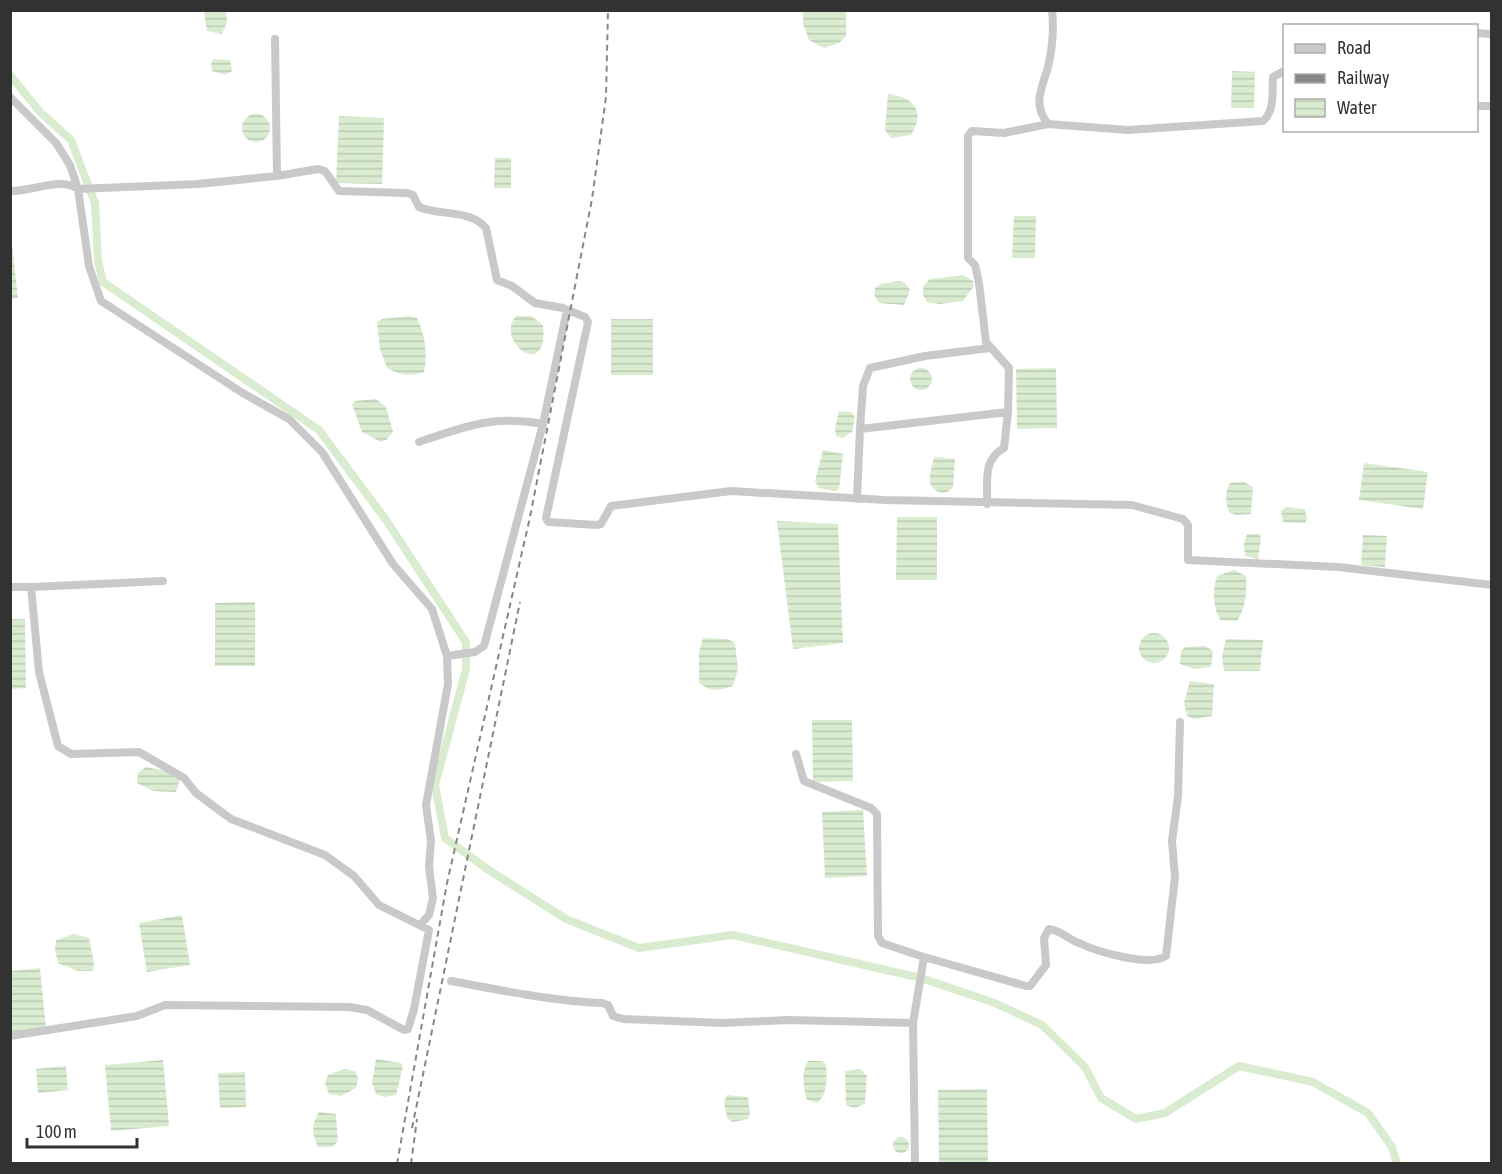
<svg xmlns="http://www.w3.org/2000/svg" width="1502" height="1174" font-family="'Asap Condensed',sans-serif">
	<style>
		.water { fill: url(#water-rules) }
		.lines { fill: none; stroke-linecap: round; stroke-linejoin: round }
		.canal { stroke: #d9ecd0; stroke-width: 8 }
		.minor { stroke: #c9c9c9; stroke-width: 8 }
		.rail { stroke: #878787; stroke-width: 2; stroke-dasharray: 6 4.5; stroke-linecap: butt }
	</style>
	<defs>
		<pattern id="water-rules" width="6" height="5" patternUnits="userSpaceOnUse" patternTransform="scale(1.5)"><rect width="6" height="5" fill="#d9ecd0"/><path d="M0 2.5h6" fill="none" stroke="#bbcbb3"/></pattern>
	</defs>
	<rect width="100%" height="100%" fill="#fff"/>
	<path class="water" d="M204 11H226L227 22 222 34 207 31Z
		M803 11H846V36L839 43 824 48 809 40 803 24Z
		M214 59 230 60 232 71 225 75 212 71 211 63Z
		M1232 71 1255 72 1254 108H1231Z
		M888 94C912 97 927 110 911 135L891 138 885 130Z
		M242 128a14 14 0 1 1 28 0a14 14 0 1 1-28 0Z
		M339 116 384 118 382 184 336 183Z
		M495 158H511V188H494Z
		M1014 216H1036L1035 258H1012Z
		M10 225 18 298 11 299H10Z
		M963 275 973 281 974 286 963 301 940 304 927 302 923 295V286L930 279Z
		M899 281 905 283 910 290 904 305 879 303 874 295 875 288 881 284Z
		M409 316 417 318C425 335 428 354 424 372 409 377 400 375 387 368L380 349 377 322 382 319Z
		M516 316H531L543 325C549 383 494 341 516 316Z
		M611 319H653V375H611Z
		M910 379a11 11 0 1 1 22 0a11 11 0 1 1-22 0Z
		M1056 368 1057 428 1017 429 1016 369Z
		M376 399 386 407 393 432 386 440 381 442 362 432 352 404 355 401Z
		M839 411 851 412 855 417 852 432 843 438 836 436 835 428Z
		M823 450 843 454 839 489 835 491 819 488 815 481Z
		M934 457 955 459 953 487C949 491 946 494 940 492 923 488 932 468 934 457Z
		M1364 463 1428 472 1423 509 1359 500Z
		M1244 482 1253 487 1251 514 1236 515 1229 512C1225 502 1225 491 1230 483Z
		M1286 507 1305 509 1307 519 1305 523 1283 522 1281 511Z
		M897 517H937V580H896Z
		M777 521 838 524 843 643 793 649Z
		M1247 534H1259L1261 538 1258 559 1245 556 1244 544Z
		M1363 535 1387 536 1385 567 1361 565Z
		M1234 570 1246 576C1247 590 1246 609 1237 621L1220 620C1213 606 1212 591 1217 576Z
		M255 602V666H215V603Z
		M10 619H25L26 688 11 689Z
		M1139 648a15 15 0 1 1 30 0a15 15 0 1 1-30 0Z
		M703 638 728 639 735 643 738 669 733 686C718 691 712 692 699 683V652Z
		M1226 639 1263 640 1260 671H1224L1222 656Z
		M1205 646 1213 651 1211 667 1195 669 1180 664 1181 651 1185 647Z
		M1190 681 1214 684 1212 716 1194 719 1187 716 1184 703Z
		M812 720H852L853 781 813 782Z
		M146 767 173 773 180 779 176 792 153 791 137 783 138 773Z
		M863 810 867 876 825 878 822 812Z
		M182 915 190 965 147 972 139 923Z
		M74 934 89 938 94 964 93 971H77L58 963 55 950 56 940Z
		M40 968 46 1028 11 1032V971Z
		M376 1059 401 1063 403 1067 396 1095 384 1097 376 1094 372 1083Z
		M163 1060 169 1126 111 1131 105 1065Z
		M808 1061H822L826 1064C827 1077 828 1095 817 1103L807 1100C803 1087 801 1072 808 1061Z
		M66 1066 68 1090 38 1093 36 1069Z
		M344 1069 355 1071 358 1078 356 1088 341 1096 329 1094 325 1083 328 1075Z
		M860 1069 867 1076 865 1104 854 1108 846 1105 845 1071Z
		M245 1072 246 1107 220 1108 218 1073Z
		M987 1089 988 1163H939L938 1090Z
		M727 1095 748 1097 750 1113 748 1119 733 1122 727 1118 724 1102Z
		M319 1112 336 1114 338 1141 332 1147H318C312 1133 311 1125 319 1112Z
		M893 1145a8 8 0 1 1 16 0a8 8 0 1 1-16 0Z"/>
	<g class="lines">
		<path class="canal" d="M10 75 40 112 71 140 95 203 98 261 103 282 319 430 386 520 466 642V669L435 785 445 838 487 869 566 919 639 948 733 935 921 978 995 1003 1042 1025 1085 1067 1101 1098 1136 1119 1165 1113 1239 1066 1313 1082 1368 1113 1392 1147 1397 1164"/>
		<path class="minor" d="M1052 10C1054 28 1052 50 1048 67 1042 88 1032 104 1048 124L1128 130 1263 121C1275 111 1272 92 1273 77L1284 71
			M1476 33 1492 34
			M275 39 277 176
			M10 97 56 143 70 165 78 189 89 266 101 301 241 392 289 419 322 452 393 564 432 609 447 656 448 684 426 805 431 841 429 867 433 898 429 915 420 925
			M1476 106H1492
			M10 191C32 192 60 176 78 189L198 184 277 176 318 169 325 171 339 191 407 193 413 195 419 207C440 216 470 209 486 228L497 280 512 286 535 303 563 308 585 317 588 322 546 518 548 522 597 525 601 524 611 506 731 491 885 500 1132 505 1183 519 1188 525V560L1338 567 1492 585
			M860 429 863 386 870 368 925 356 990 348
			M419 442C466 426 493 415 543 424L567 310
			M857 499 860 429 1008 412 1009 368 986 342 979 283 975 265 968 258V136L972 131 1004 133 1048 124
			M987 504C988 482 982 460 1004 448L1008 412
			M10 587H31L39 672 58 746 71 754 139 752 184 778 196 793 231 819 325 855 354 876 379 905 429 930 414 1009 408 1029 404 1030 367 1010 349 1007 165 1005 137 1016 10 1036
			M31 587 163 581
			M447 656 475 652 484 646 543 424
			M796 754 804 781 871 808 877 814 878 936 882 943 924 957 913 1023
			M924 957 1026 986H1030L1046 965 1044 938 1049 929C1062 931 1068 939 1079 943 1098 952 1149 967 1166 956L1175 877 1172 841 1178 796 1180 722
			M451 981C501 990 551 1001 602 1003L608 1005 613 1016 623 1019 723 1023 788 1020 913 1023 915 1164"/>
		<path class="rail" d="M412 1128 520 602
			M397 1164 447 883 530 517 592 199 606 97 608 10
			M411 1164 417 1119"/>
	</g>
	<rect width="1502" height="1174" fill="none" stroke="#323232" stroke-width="24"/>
	<rect x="1283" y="24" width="195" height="108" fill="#ffffff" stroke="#adadad" stroke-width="1.5"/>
	<rect x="1295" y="44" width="30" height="9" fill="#c9c9c9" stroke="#adadad" stroke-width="1.5"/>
	<text x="1337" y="54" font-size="18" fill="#323232">Road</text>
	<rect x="1295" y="74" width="30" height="9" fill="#878787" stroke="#adadad" stroke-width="1.5"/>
	<text x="1337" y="84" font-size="18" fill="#323232">Railway</text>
	<rect x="1295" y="99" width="30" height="18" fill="url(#water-rules)" stroke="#adadad" stroke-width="1.5"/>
	<text x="1337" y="114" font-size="18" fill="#323232">Water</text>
	<path d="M27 1138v9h110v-9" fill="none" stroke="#323232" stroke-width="3"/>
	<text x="36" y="1138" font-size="18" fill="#323232" stroke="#ffffff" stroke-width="4.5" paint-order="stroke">100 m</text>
</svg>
